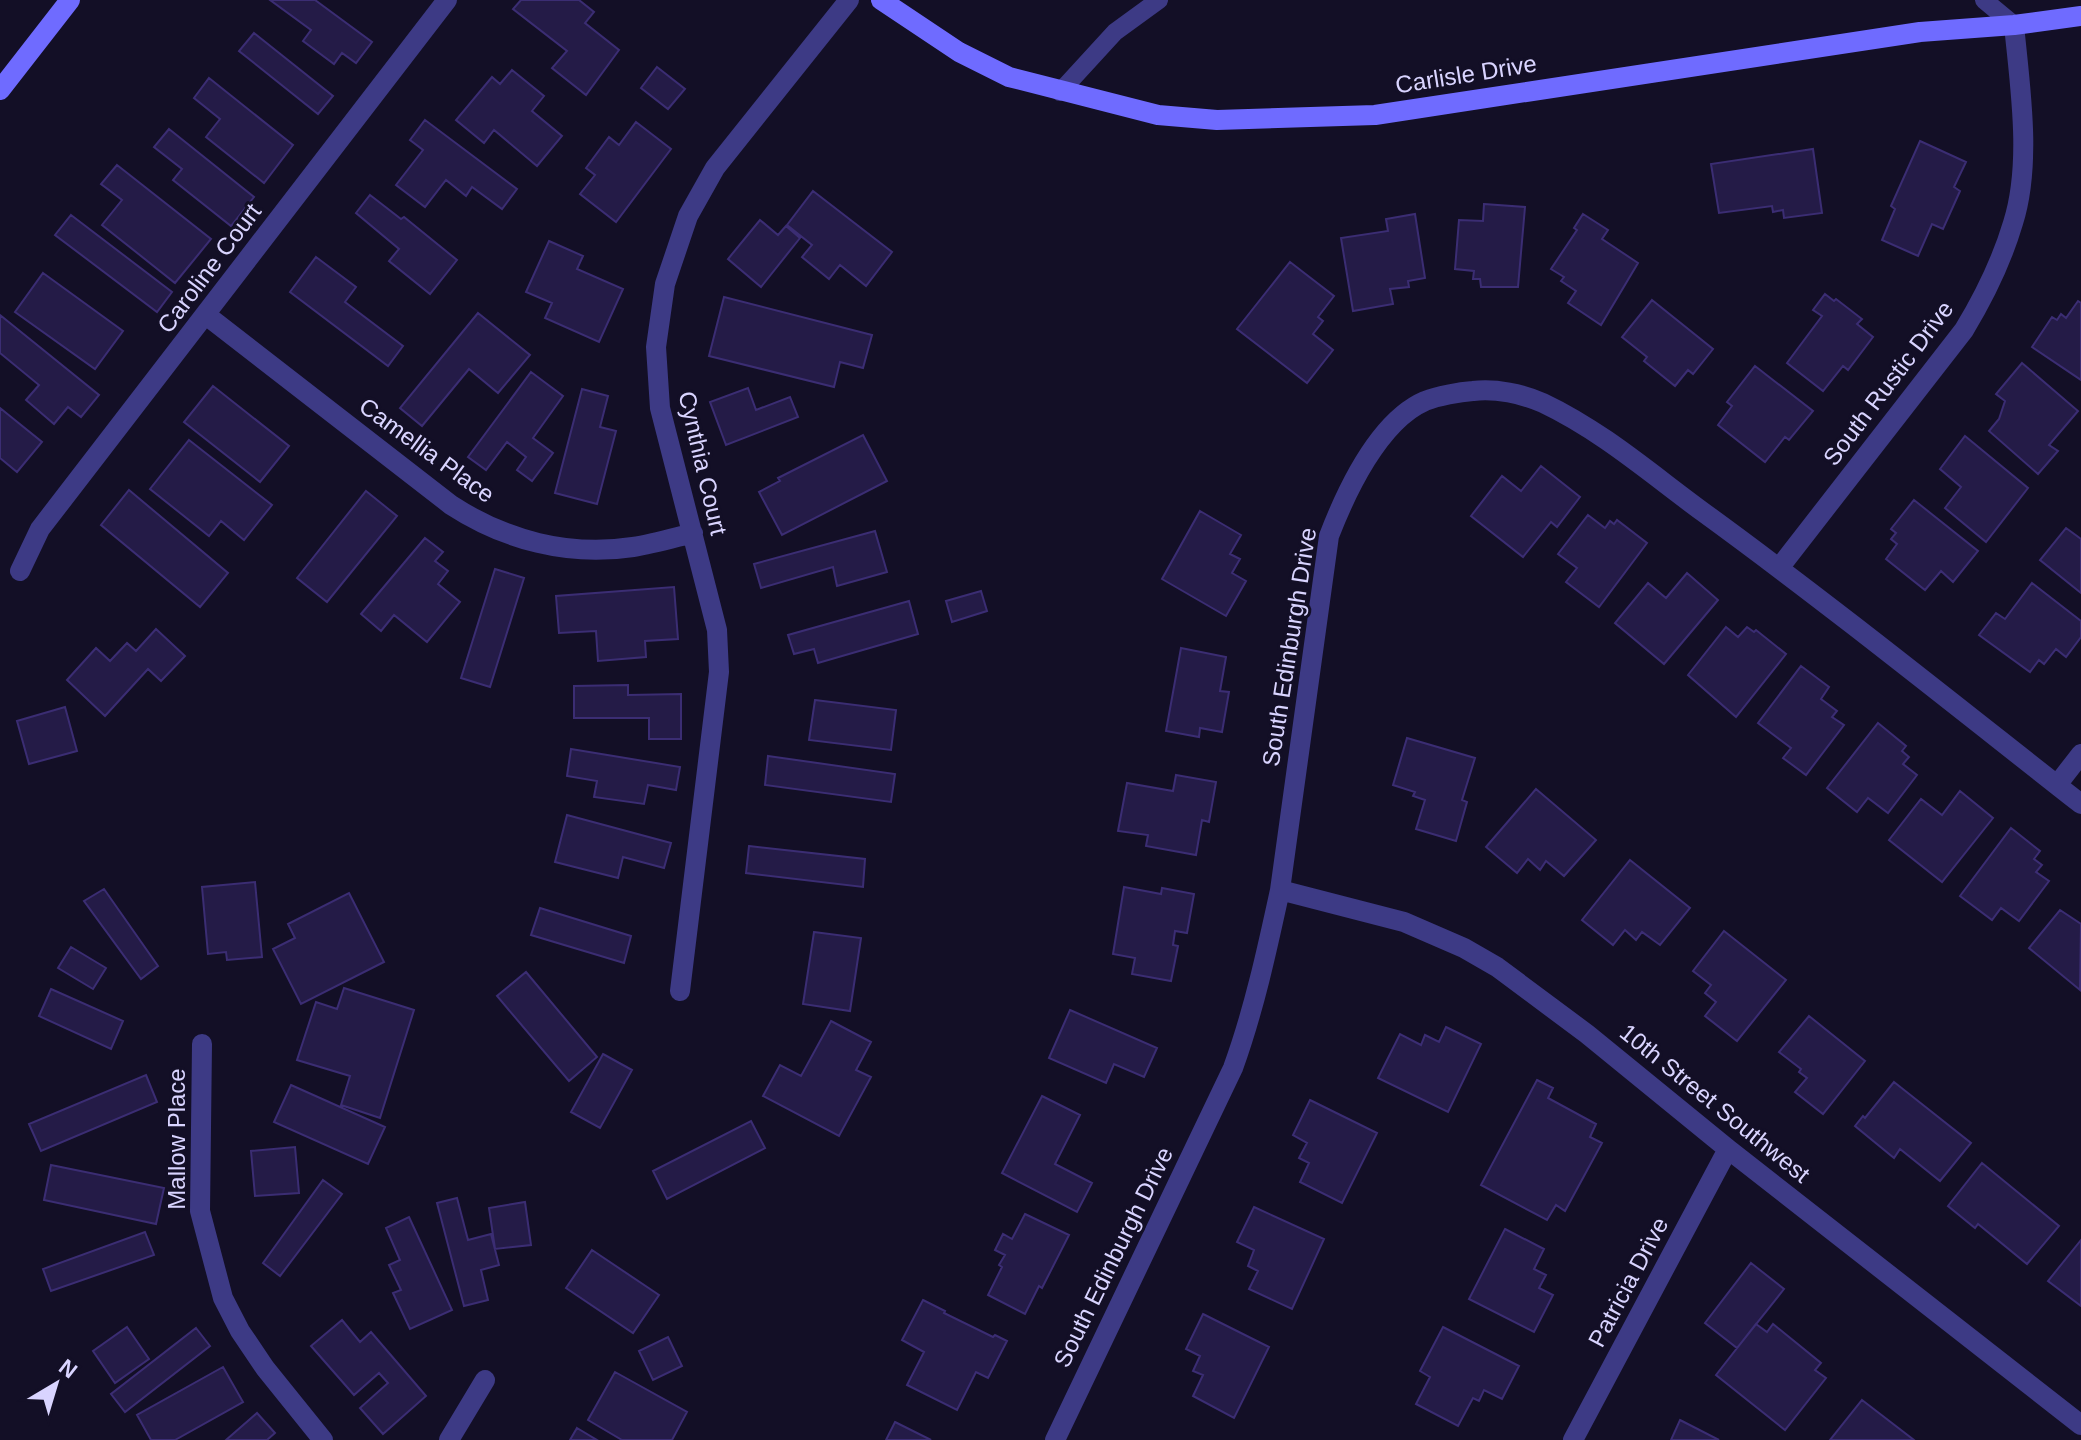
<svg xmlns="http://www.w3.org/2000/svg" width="2081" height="1440" font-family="Arial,sans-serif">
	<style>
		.building { fill: #241b47; stroke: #3b2d73; stroke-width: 2 }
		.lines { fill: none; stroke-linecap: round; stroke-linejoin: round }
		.lane { stroke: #3d3a85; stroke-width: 18 }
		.street { stroke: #3d3a85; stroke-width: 20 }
		.secondary { stroke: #6f6bff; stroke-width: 20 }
		.labels { text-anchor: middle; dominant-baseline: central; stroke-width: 6; stroke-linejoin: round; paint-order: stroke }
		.street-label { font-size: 24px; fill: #d9d4ff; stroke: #130f26 }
	</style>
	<rect width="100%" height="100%" fill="#130f26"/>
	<path class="building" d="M270 0H315L372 42 356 63 342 53 334 64 303 41 311 30Z
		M521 0H579L594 12 585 23 619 50 586 95 552 68 567 51 513 9Z
		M254 33 333 96 318 114 239 51Z
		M657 67 685 89 668 109 641 88Z
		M512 70 544 96 532 111 562 136 537 166 494 130 484 143 456 120 492 77 500 84Z
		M209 78 293 145 264 183 206 137 220 119 194 98Z
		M425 120 517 189 502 209 472 187 466 196 446 180 425 207 396 185 423 150 410 140Z
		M636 122 671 149 616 222 580 194 595 175 586 168 609 137 619 145Z
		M169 129 254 197 231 226 173 180 182 169 154 147Z
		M1920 141 1966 162 1954 187 1960 191 1943 229 1932 224 1918 256 1882 240 1895 209 1891 206Z
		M1813 149 1822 213 1784 218 1783 210 1773 212 1772 206 1719 213 1711 164Z
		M117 165 211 239 175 283 102 225 122 200 101 184Z
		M813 191 892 252 866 286 840 265 829 279 802 257 812 245 787 225Z
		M370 195 401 219 404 217 457 260 430 294 389 261 399 249 356 213Z
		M1484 204 1525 207 1518 287H1481L1480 279H1473L1474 271 1455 269 1459 220 1483 221Z
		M1415 214 1425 278 1408 281 1409 287 1390 289 1393 304 1353 311 1341 238 1388 231 1386 219Z
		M1583 214 1608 230 1602 239 1638 263 1601 325 1568 303 1576 291 1561 281 1564 277 1551 269 1577 230 1574 228Z
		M71 215 172 292 157 312 55 235Z
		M760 220 778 235 786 226 800 238 761 287 728 259Z
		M549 241 583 256 577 269 623 289 599 342 545 318 552 303 526 292Z
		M316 257 356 287 345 302 403 346 388 366 290 292Z
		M1290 262 1334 296 1318 317 1323 321 1313 334 1333 350 1307 383 1237 329Z
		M43 273 123 331 95 369 15 312Z
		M1825 294 1834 301 1836 299 1862 319 1857 324 1873 337 1848 370 1843 366 1823 391 1787 363 1822 316 1813 310Z
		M724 297 872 335 863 368 840 362 834 387 709 356Z
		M1652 300 1713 349 1693 374 1688 370 1675 386 1644 361 1647 357 1622 337Z
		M2078 301 2081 303V380L2032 347 2052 317 2057 320 2061 314 2066 318Z
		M478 313 530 355 498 393 469 369 422 426 400 408Z
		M0 315 99 395 81 417 68 407 54 424 26 400 39 385 0 353Z
		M2022 363 2078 411 2049 445 2058 451 2038 474 1989 431 1999 419 2005 401 1996 394Z
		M1755 366 1813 411 1789 440 1785 437 1765 462 1718 425 1732 406 1727 402Z
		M531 372 563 396 533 438 553 453 532 481 517 470 526 457 507 442 486 470 468 457Z
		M213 386 289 446 260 482 184 422Z
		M748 388 756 410 790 397 798 417 726 445 710 402Z
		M582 389 608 396 600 427 616 431 597 504 555 493Z
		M0 408 42 442 17 472 0 458Z
		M863 435 887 481 782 535 759 492 780 481 778 478Z
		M1965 436 2028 488 1986 542 1945 508 1961 487 1940 469Z
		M189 440 272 505 244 540 221 521 209 536 150 489Z
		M1541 466 1580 497 1557 527 1551 522 1523 557 1471 516 1502 476 1521 491Z
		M129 490 228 573 200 607 101 525Z
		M366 491 397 516 327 602 297 578Z
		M1914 500 1978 551 1953 582 1941 571 1925 590 1886 559 1897 544 1891 539 1896 533 1891 529Z
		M1200 511 1241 535 1230 554 1240 559 1232 573 1246 581 1226 616 1162 579Z
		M1588 515 1605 528 1610 521 1614 524 1617 520 1647 543 1599 607 1566 582 1577 568 1558 554Z
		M2066 528 2081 539V593L2040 560Z
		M875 531 887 572 837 586 833 567 761 588 754 564Z
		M425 538 443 552 435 561 448 571 438 584 460 602 427 642 394 615 381 631 361 614Z
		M495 569 524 578 490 687 461 678Z
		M1687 573 1718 600 1664 664 1615 623 1648 583 1666 598Z
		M2032 583 2081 621V637L2066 657 2056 649 2044 664 2039 660 2030 672 1979 635 1996 613 2005 619Z
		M674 587 678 639 645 641 646 657 598 661 596 631 559 633 556 596Z
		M981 591 987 611 952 622 946 601Z
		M909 601 918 634 818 663 814 649 794 654 788 635Z
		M1726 627 1738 637 1747 627 1754 632 1756 630 1786 654 1736 717 1688 675Z
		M156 629 185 656 161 681 148 669 105 716 67 680 96 648 110 661 127 643 136 651Z
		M1181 648 1226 657 1220 691 1229 692 1222 732 1200 728 1199 737 1166 731Z
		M1801 666 1829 687 1821 699 1837 711 1832 717 1844 725 1806 775 1783 758 1791 748 1758 723Z
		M628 685V695L681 694V739H649V718H574V686Z
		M815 700 896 710 891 750 809 740Z
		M65 707 77 751 29 764 17 721Z
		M1878 723 1906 746 1902 751 1909 757 1903 764 1917 775 1888 813 1868 798 1857 812 1827 788Z
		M1407 738 1475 758 1462 800 1467 802 1456 841 1416 829 1425 800 1413 796 1415 792 1393 785Z
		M571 749 680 767 676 790 648 785 644 804 594 797 597 781 567 776Z
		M768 756 895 774 891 802 765 785Z
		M1176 775 1216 782 1209 822 1202 820 1196 855 1146 846 1148 835 1118 831 1127 783 1173 791Z
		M1536 789 1596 840 1564 876 1546 861 1540 870 1528 859 1517 873 1486 847Z
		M1960 791 1993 818 1942 882 1889 840 1921 799 1942 815Z
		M567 815 671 843 664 868 623 857 618 878 555 862Z
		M2011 828 2040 851 2034 859 2042 865 2036 872 2049 881 2019 921 2001 908 1992 920 1960 896Z
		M749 846 865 859 863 887 746 873Z
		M1630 860 1690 908 1660 945 1642 932 1636 940 1625 930 1613 945 1582 920Z
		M255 882 262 957 227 960 226 952 208 954 202 887Z
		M1124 887 1161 894 1162 888 1194 894 1187 933 1175 931 1173 945 1178 946 1171 981 1132 974 1135 958 1113 954Z
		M104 889 158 966 141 979 84 901Z
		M349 893 384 962 301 1004 273 949 295 938 288 924Z
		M540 908 631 936 624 963 531 935Z
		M2060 910 2081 924 2080 990 2029 948Z
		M1724 931 1786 980 1737 1041 1705 1016 1716 1002 1705 993 1711 985 1693 971Z
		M814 932 861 938 850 1011 803 1004Z
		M71 947 106 968 93 989 58 968Z
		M526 972 597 1057 569 1081 497 996Z
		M344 988 414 1010 380 1118 341 1105 350 1076 297 1060 316 1002 337 1009Z
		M51 989 123 1021 111 1049 39 1016Z
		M1070 1010 1157 1048 1144 1077 1114 1064 1106 1083 1049 1058Z
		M1809 1016 1865 1061 1823 1114 1795 1092 1807 1078 1799 1072 1801 1069 1779 1052Z
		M831 1021 871 1042 856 1070 871 1077 839 1136 763 1096 780 1065 801 1076Z
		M1446 1027 1481 1044 1448 1112 1378 1078 1400 1034 1421 1045 1425 1035 1439 1042Z
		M603 1054 632 1070 600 1128 571 1112Z
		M146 1075 157 1102 41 1151 29 1124Z
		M1537 1080 1553 1088 1548 1098 1596 1124 1590 1137 1602 1143 1565 1211 1556 1205 1547 1220 1481 1185Z
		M1894 1082 1971 1143 1940 1181 1900 1149 1894 1158 1855 1126 1863 1116 1865 1118Z
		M291 1085 385 1127 368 1164 274 1122Z
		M1042 1096 1080 1115 1055 1164 1092 1183 1077 1212 1002 1173Z
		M1310 1100 1377 1133 1342 1203 1300 1182 1309 1163 1299 1158 1307 1143 1293 1135Z
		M751 1121 765 1148 667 1199 653 1171Z
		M295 1147 299 1193 255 1196 251 1151Z
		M1982 1163 2059 1226 2027 1264 1978 1224 1975 1228 1948 1206Z
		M51 1165 164 1188 156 1224 44 1200Z
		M323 1180 342 1194 280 1276 263 1263Z
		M457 1198 468 1240 491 1234 499 1265 481 1270 488 1300 464 1306 437 1203Z
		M525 1202 531 1245 495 1249 489 1208Z
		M1254 1207 1324 1239 1292 1309 1249 1289 1258 1271 1248 1266 1254 1250 1237 1242Z
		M1025 1214 1069 1235 1042 1288 1039 1286 1025 1314 988 1295 1002 1267 999 1265 1005 1255 995 1250 1003 1234 1012 1239Z
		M409 1217 452 1310 410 1329 393 1293 401 1290 389 1265 400 1260 386 1228Z
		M1505 1229 1544 1249 1534 1269 1546 1275 1539 1288 1553 1295 1534 1332 1469 1299Z
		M145 1232 154 1255 51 1291 43 1269Z
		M2081 1240V1306L2048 1281Z
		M592 1250 659 1295 633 1333 566 1288Z
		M1751 1263 1784 1289 1737 1348 1705 1323Z
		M923 1300 945 1311 944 1313 993 1337 995 1335 1007 1341 988 1378 976 1372 957 1410 907 1385 924 1352 902 1340Z
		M1203 1314 1269 1347 1234 1418 1193 1396 1203 1375 1193 1371 1200 1356 1186 1349Z
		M342 1320 360 1342 371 1332 426 1396 383 1434 360 1408 388 1383 379 1373 354 1395 311 1346Z
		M1756 1324 1767 1332 1773 1324 1821 1363 1815 1370 1826 1378 1785 1430 1716 1375Z
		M127 1327 149 1359 115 1383 93 1351Z
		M1443 1327 1519 1366 1502 1399 1484 1390 1479 1401 1473 1398 1458 1426 1416 1404 1430 1377 1420 1371Z
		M196 1328 210 1346 125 1412 111 1394Z
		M668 1337 682 1366 653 1380 639 1351Z
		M223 1367 243 1402 175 1440H151L137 1415Z
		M615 1372 687 1412 672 1440H622L588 1420Z
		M1862 1400 1914 1440H1830Z
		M257 1413 275 1433 267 1440H226Z
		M1680 1420 1719 1440H1671Z
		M895 1422 931 1440H886Z
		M577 1428 597 1440H570Z"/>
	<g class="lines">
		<path class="lane" d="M1984 0 2014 25
			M1060 92 1115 32 1159 0"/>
		<path class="street" d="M206 315 451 505C505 540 568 557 633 547 653 544 673 538 693 533
			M1779 568 1964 330C1984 297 2002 260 2013 223 2032 163 2020 87 2014 25
			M20 571 40 529 447 0
			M2057 785 2081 754
			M1280 890 1404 922 1464 948 1497 967 1587 1034 1728 1149 2081 1425
			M680 991 719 672 717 630 660 408 656 347 665 284 688 216 715 168 849 0
			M202 1044 200 1211 223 1298 240 1331 265 1368 323 1440
			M449 1440 485 1380
			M1055 1440 1233 1068C1254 1010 1267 950 1280 890L1329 536C1346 492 1379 421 1425 401 1438 396 1459 392 1473 391 1495 388 1523 394 1543 403 1602 431 1651 474 1703 512 1832 606 1956 706 2081 804
			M1573 1440 1728 1149"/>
		<path class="secondary" d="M881 0 959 52 1009 77 1158 115 1217 120 1375 115 1920 32 2014 25 2081 16
			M0 90 70 0"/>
	</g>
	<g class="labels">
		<g class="street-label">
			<text transform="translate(1466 74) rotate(-9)">Carlisle Drive</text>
			<text transform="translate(209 268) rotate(-53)">Caroline Court</text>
			<text transform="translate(1888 383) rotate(-53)">South Rustic Drive</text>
			<text transform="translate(427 450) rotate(36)">Camellia Place</text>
			<text transform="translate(703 463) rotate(77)">Cynthia Court</text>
			<text transform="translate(1289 647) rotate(-81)">South Edinburgh Drive</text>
			<text transform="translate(1715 1103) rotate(39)">10th Street Southwest</text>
			<text transform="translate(176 1139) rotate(-90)">Mallow Place</text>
			<text transform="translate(1113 1257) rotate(-64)">South Edinburgh Drive</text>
			<text transform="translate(1628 1282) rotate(-62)">Patricia Drive</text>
		</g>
	</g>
	<g transform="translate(56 1384) rotate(38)" stroke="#130f26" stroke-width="6" paint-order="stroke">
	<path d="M0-6L14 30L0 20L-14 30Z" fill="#d9d4ff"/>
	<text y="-12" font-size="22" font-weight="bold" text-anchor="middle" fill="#d9d4ff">N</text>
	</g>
</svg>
